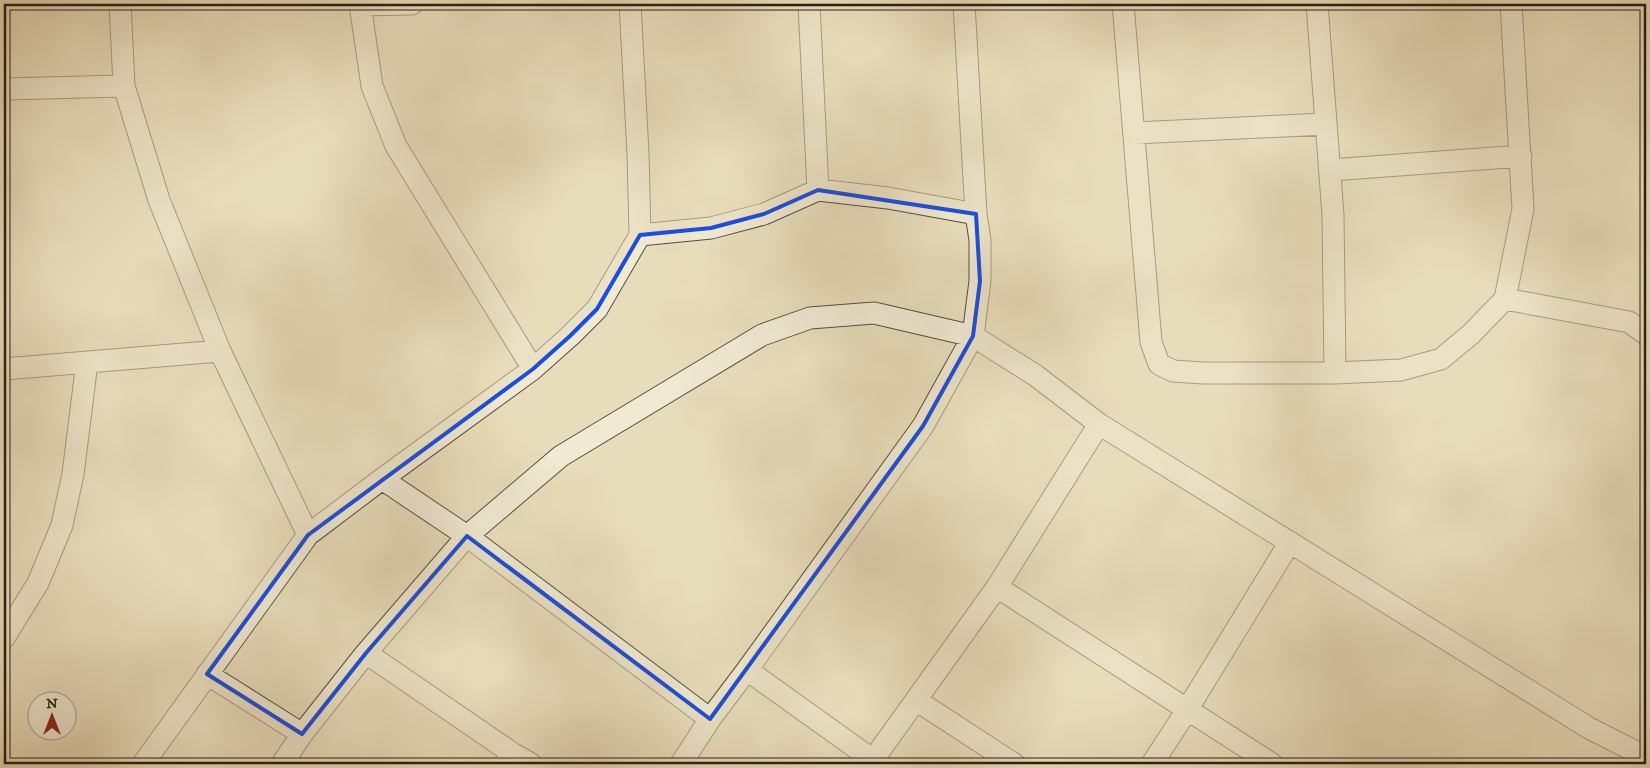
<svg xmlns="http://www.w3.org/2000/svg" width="1650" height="768" font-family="'IM FELL DW Pica',serif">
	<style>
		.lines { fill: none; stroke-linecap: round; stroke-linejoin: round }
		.street-casing { stroke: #584e3e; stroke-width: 23 }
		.street { stroke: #f0e9d3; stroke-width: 21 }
		.marked { fill: none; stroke: #1d4ed8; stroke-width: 4; stroke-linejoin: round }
	</style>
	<rect width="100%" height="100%" fill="#e8ddbb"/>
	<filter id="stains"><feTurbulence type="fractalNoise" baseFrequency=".004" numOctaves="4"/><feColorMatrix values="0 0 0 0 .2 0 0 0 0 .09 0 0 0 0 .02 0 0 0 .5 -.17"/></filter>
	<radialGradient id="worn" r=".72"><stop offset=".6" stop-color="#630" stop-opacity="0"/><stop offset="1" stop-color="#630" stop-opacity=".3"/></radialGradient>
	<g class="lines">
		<g class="street-casing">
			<path id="street" d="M120 4 124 86 159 200 220 351 308 535
				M809 4 818 190
				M1123 4 1151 342 1159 364 1173 371 1203 373H1335L1401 370 1441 359 1471 334 1505 299 1523 209 1511 4
				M1317 4 1333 215 1335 373
				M360 5 412 4
				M4 89 124 86
				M1134 133 1326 124
				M1331 170 1521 156
				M640 235 711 228 764 214 818 190 888 198 976 214
				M1505 299 1629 322 1646 334
				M4 369 220 351
				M533 369 570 336 597 309 640 235 638 153 630 4
				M382 479 467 536 710 719
				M997 587 1272 764
				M4 638 38 583 62 525 73 474 87 362
				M366 653 512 753
				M747 670 873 760
				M207 674 302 734
				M916 700 1014 764
				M143 764 308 535 382 479 533 369 396 146 372 86 360 4
				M282 764 302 734 366 653 467 536 561 456 762 335 810 318 874 313 973 336 1035 375 1099 424 1589 728 1646 757
				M505 764 512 753 531 764
				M681 764 710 719 747 670 923 426 973 336 980 281V240L976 214 964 4
				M870 764 997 587 1099 424
				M1152 764 1187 710 1290 542"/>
		</g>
		<use href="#street" class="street"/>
	</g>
	<path d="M0 0H1650V768H0ZM818 190 976 214 980 281 973 336 923 426 710 719 467 536 366 653 302 734 207 674 308 535 533 369 570 336 597 309 640 235 711 228 764 214Z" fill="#e8ddbb" fill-opacity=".55" fill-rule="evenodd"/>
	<path class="marked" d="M818 190 976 214 980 281 973 336 923 426 710 719 467 536 366 653 302 734 207 674 308 535 533 369 570 336 597 309 640 235 711 228 764 214Z"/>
	<rect width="1650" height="768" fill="none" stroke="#e8ddbb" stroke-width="20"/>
	<rect x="5" y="5" width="1640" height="758" fill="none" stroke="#281f15" stroke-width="2.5"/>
	<rect x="10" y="10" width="1630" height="748" fill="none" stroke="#281f15"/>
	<g transform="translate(52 716)"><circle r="24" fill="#f0e9d3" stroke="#a09887"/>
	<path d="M0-4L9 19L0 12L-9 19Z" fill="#8f2418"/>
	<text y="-8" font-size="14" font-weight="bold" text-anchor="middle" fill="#281f15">N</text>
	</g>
	<rect width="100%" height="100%" filter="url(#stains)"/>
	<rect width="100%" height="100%" fill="url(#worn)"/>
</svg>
